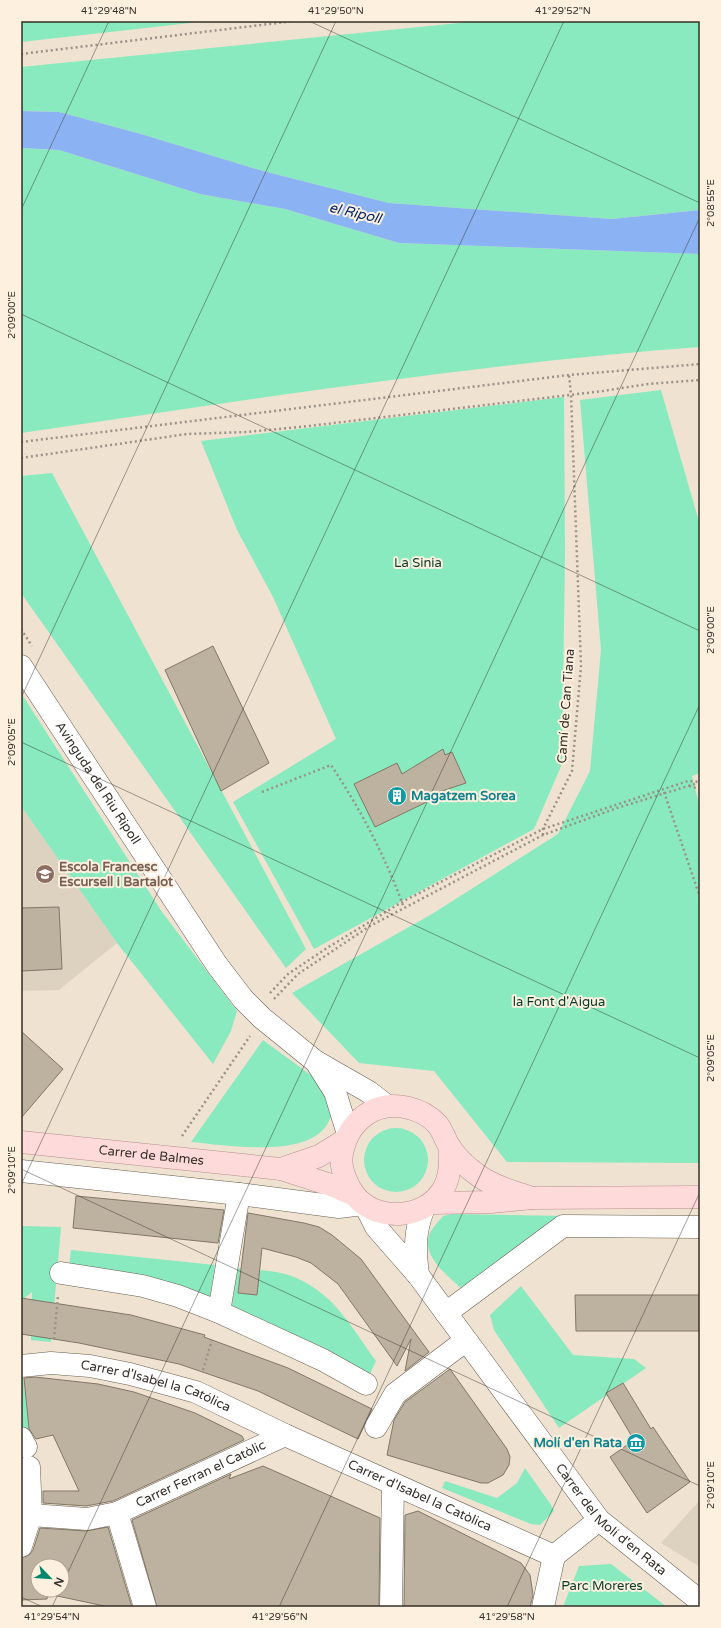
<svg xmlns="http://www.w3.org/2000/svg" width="721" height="1628" font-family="'Varela Round',sans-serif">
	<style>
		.education { fill: #ddd2bf }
		.green { fill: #88eabe }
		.water { fill: #8bb2f2 }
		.building { fill: #bdb1a0; stroke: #827767; fill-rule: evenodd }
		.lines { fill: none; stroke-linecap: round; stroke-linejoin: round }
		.minor-casing { stroke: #695e4f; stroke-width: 23 }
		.major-casing { stroke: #b78f8c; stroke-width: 23 }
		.path { stroke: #9b9286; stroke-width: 2.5; stroke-dasharray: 2 3; stroke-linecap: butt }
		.minor { stroke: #fff; stroke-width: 22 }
		.major { stroke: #fedada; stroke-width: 22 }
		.ticks { fill: none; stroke: #342f29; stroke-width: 1; stroke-opacity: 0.45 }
		.labels { text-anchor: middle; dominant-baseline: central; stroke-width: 4; stroke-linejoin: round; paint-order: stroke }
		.park-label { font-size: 13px; fill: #053a28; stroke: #fdf0de }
		.street-label { font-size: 13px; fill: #342f29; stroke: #fdf0de }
		.culture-label { font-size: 13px; font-weight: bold; fill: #0d838f; stroke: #fdf0de; text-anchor: start }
		.education-label { font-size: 13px; font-weight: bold; fill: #785e54; stroke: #fdf0de; text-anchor: start }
		.water-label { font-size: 14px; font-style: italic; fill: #00266a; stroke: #fdf0de }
		.neatline { fill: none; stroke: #342f29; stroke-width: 1.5 }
		.ticks-label { font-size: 10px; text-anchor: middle; fill: #342f29 }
	</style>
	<rect width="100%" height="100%" fill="#efe2d1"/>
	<path class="education" d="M21 806 117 943 59 990 21 991Z
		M700 1500V1567L661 1543Z"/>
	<path class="green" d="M21 21H208L21 42Z
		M479 21H700V210L612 219 389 203 263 171 141 134 59 112 21 111V67Z
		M21 148 59 150 200 194 285 209 399 243 700 254V347C472 364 247 400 21 433Z
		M661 390 700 525V773L692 776 700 808V1163L507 1162 434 1071 359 1063 292 993 432 914 558 834 590 771 601 650 580 400Z
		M564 397 565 552 562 764 534 829 314 949 233 802 336 739 273 597 237 530 201 441Z
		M52 473 306 949 286 968 21 593V476Z
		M21 693 162 912 237 1011 231 1031 213 1064 117 943 21 806Z
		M263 1040C272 1047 328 1086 330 1092 335 1103 334 1111 329 1121 311 1160 225 1145 191 1142Z
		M364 1160a32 32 0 1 1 64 0a32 32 0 1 1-64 0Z
		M453 1214 566 1216 463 1290C448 1276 418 1254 431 1231 434 1226 439 1221 443 1216Z
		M21 1226 61 1227 51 1342 31 1340 32 1292 21 1301Z
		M71 1250 215 1265 210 1297 69 1266Z
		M237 1268C255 1270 277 1270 294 1277 335 1294 351 1327 376 1361L369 1376 235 1312 232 1305Z
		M521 1286 573 1355 634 1359 646 1368 559 1428 494 1330 490 1315Z
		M23 1376 30 1436 21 1427V1378Z
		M525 1468 551 1505 554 1511 540 1525 531 1524 442 1488 445 1481 497 1498 517 1483Z
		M611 1564 667 1607H563L579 1566Z"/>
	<path class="water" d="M21 111 59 112 141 134 263 171 389 203 612 219 700 210V254L399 243 285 209 200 194 59 150 21 148Z"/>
	<path class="building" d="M213 646 269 763 221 791 165 670Z
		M443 749 445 755 452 752 466 783 433 794 435 798 375 827 354 784 397 763 402 774Z
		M59 907 62 969 21 971V908Z
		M21 1031 63 1069 21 1118Z
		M76 1196 224 1210 218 1243 73 1228Z
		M248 1213 304 1223 319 1227 332 1235 361 1259 429 1352 405 1371 411 1339 397 1366 338 1284 311 1263 296 1257 262 1248 257 1295 238 1293Z
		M575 1295H700V1331H576Z
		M21 1298 131 1315 205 1335 204 1337 288 1368 372 1409 358 1439 258 1391 179 1364 79 1343 21 1334Z
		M450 1369 507 1449 510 1457 509 1465 503 1475 488 1483H481L387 1455 394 1420 405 1402Z
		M35 1377 98 1384 134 1392 195 1413 242 1436 244 1440 113 1501 86 1506 43 1503V1491H79L53 1435 36 1439 29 1429 24 1378Z
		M623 1383 651 1429 653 1427 690 1482 647 1513 610 1457 634 1440 606 1393Z
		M263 1466 380 1518 379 1607H157L132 1520 231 1474 229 1479Z
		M418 1511 521 1563 530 1575 533 1595 530 1607H404L405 1515Z
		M108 1527 132 1607H109L48 1594 47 1599 21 1600V1558L29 1555 33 1550 40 1528 86 1531ZM38 1566H62V1590H38Z"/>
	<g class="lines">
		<g class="minor-casing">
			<g id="minor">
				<path id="s1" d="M21 666 217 965 243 999 262 1018 315 1061 369 1092 387 1106"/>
				<path d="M318 1065 335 1092 348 1134"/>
				<path d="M21 1171 239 1194 339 1207 363 1204"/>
				<path d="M239 1194 219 1312 323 1360 366 1384"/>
				<path id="s2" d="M365 1205 376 1227 418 1275 599 1520 700 1601"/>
				<path d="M61 1273 143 1286 178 1296 219 1312"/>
				<path d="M418 1275C415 1251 414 1231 424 1208"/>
				<path d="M446 1313 563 1226 700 1227"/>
				<path id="s3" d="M21 1366 51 1363 90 1366 130 1374 196 1392 285 1435 554 1556"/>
				<path d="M376 1427 395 1394 465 1341"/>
				<path d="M21 1438 26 1447"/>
				<path d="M117 1513 145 1607"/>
				<path id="s4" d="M31 1515 87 1519 117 1513 285 1435"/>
				<path d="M21 1546 31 1515 29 1467"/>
				<path d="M554 1556 599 1520"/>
				<path d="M391 1607 393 1484"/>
				<path d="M543 1607 554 1556"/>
			</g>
		</g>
		<g class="major-casing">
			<g id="major">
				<path id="s5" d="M21 1142 281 1169 334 1186 354 1195"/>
				<path d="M450 1147C450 1161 451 1178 442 1191 425 1218 380 1222 358 1199 348 1189 339 1167 342 1154 345 1136 355 1120 372 1111 393 1101 422 1107 438 1125 443 1132 445 1139 449 1146 456 1157 469 1169 479 1176 494 1187 515 1192 532 1198"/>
				<path d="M281 1169 319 1156 345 1140"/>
				<path d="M433 1203 491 1202 532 1198 700 1197"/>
			</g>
		</g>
		<path class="path" d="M21 54 294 21
			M21 442 569 375 700 364
			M21 458 187 434 247 432 309 426 603 391 648 384 700 380
			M21 629 32 646
			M689 786 700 789
			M262 792 331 765C361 810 386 858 404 908
			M664 792 700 897
			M543 835V829L572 771 581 666 571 395 569 375
			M270 993 288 974 327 948 402 902 543 829 688 781 700 782
			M274 999 298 974 370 926 543 835 617 808 698 783
			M182 1136 250 1036
			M54 1339 58 1295
			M203 1370 212 1340"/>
		<use href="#minor" class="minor"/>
		<use href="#major" class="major"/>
	</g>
	<path class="ticks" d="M309 21 700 203M21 210 109 21M21 314 700 631M21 698 336 21M21 742 700 1058M21 1169 700 1486M21 1185 564 21M62 1585 700 217M21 1597 43 1607M52 1607 60 1590M279 1607 700 704M507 1607 700 1192"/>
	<defs>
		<g id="building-disc" transform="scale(1)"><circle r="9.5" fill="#0f9aa8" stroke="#fdf0de"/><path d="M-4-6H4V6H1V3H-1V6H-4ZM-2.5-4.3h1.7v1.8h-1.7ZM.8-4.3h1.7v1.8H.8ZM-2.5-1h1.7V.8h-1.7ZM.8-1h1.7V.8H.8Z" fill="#fff"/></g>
		<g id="school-disc" transform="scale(1)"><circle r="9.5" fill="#8d6e63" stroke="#fdf0de"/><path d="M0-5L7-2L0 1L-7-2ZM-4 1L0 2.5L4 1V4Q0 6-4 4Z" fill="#fff"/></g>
		<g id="museum-disc" transform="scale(1)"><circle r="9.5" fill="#0f9aa8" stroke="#fdf0de"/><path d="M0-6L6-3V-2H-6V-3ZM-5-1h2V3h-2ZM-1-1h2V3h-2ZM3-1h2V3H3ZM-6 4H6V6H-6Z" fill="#fff"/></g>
	</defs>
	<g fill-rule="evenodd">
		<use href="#building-disc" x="397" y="796"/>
		<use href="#school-disc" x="45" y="874"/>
		<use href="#museum-disc" x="636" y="1443"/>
	</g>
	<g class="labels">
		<g class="park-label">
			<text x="418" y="563">La Sinia</text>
			<text x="559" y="1002">la Font d'Aigua</text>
			<text x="602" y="1586">Parc Moreres</text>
		</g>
		<g class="street-label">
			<text transform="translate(566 706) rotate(-86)">Camí de Can Tiana</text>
			<text stroke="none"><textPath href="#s1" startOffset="140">Avinguda del Riu Ripoll</textPath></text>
			<text stroke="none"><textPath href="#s5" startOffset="131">Carrer de Balmes</textPath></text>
			<text stroke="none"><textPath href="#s3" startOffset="138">Carrer d'Isabel la Católica</textPath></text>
			<text stroke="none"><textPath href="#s4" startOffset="179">Carrer Ferran el Catòlic</textPath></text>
			<text stroke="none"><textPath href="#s3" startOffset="425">Carrer d'Isabel la Catòlica</textPath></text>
			<text stroke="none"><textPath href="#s2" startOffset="401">Carrer del Molí d'en Rata</textPath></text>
		</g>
		<g class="culture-label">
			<text x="411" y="796">Magatzem Sorea</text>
			<text x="622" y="1443" text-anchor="end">Molí d'en Rata</text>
		</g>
		<g class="education-label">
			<text x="59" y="867">Escola Francesc<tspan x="59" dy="15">Escursell i Bartalot</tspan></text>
		</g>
		<g class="water-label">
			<text transform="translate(355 213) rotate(13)">el Ripoll</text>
		</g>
	</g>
	<rect width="721" height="1628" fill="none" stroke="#fdf0de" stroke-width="44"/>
	<g transform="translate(50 1578) rotate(115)"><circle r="19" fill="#fdf0de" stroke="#ada396"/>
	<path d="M0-3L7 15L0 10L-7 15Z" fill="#01886d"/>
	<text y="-6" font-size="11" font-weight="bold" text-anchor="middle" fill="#342f29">N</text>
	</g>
	<rect x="22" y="22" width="677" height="1584" class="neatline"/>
	<g class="ticks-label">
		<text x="109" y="14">41°29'48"N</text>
		<text x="336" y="14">41°29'50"N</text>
		<text x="563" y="14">41°29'52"N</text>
		<text transform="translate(710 203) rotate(-90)" y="4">2°08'55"E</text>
		<text transform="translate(11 315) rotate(-90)" y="4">2°09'00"E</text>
		<text transform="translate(710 630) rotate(-90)" y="4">2°09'00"E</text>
		<text transform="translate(11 742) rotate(-90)" y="4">2°09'05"E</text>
		<text transform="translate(710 1058) rotate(-90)" y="4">2°09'05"E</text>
		<text transform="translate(11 1170) rotate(-90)" y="4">2°09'10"E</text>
		<text transform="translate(710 1485) rotate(-90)" y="4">2°09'10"E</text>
		<text x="52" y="1620">41°29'54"N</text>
		<text x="280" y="1620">41°29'56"N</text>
		<text x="507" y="1620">41°29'58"N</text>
	</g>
</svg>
